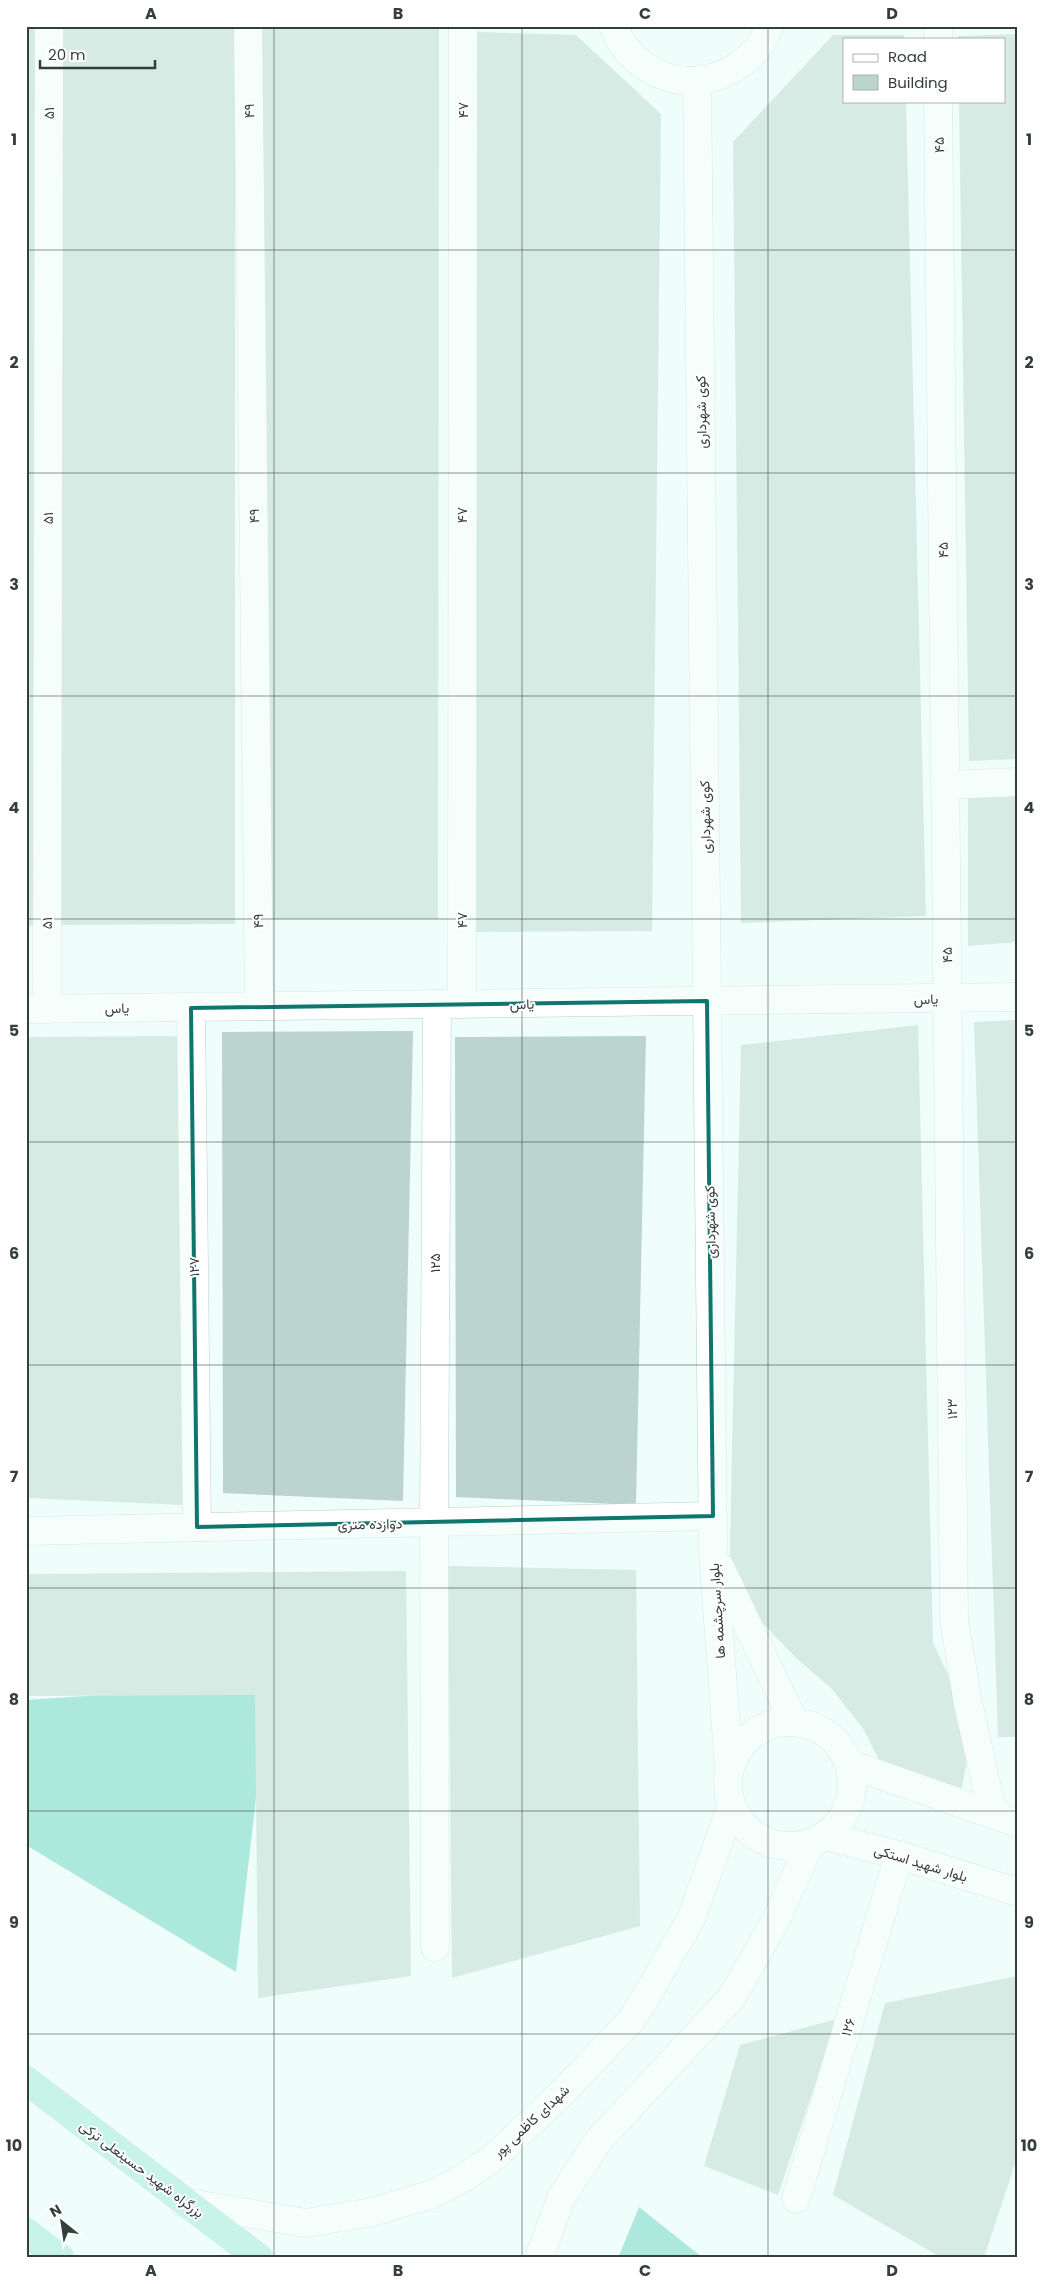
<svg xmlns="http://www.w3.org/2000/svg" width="1043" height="2284" font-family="Poppins,Vazirmatn,sans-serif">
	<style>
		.forest { fill: #5ccfb9 }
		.building { fill: #bbd4cd }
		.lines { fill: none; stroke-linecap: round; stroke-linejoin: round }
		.minor-casing { stroke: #b8d0ca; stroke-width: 29 }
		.tertiary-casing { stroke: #b8d0ca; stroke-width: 29 }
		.secondary-casing { stroke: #b8d0ca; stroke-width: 29 }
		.trunk-casing { stroke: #d6d8d8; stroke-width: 29 }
		.minor { stroke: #fff; stroke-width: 28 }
		.tertiary { stroke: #fff; stroke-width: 28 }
		.secondary { stroke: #fff; stroke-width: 28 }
		.trunk { stroke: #98e6d4; stroke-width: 28 }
		.marked { fill: none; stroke: #0f766e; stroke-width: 4; stroke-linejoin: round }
		.grid { fill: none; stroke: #343e3b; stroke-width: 1; stroke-opacity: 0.55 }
		.labels { text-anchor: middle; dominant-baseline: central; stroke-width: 4; stroke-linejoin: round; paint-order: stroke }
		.street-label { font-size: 14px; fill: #343e3b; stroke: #fff }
		.neatline { fill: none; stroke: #343e3b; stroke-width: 2 }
		.grid-label { font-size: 16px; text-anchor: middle; font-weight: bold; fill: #343e3b }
	</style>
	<rect width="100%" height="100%" fill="#effefa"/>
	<path class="forest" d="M269 1684 236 1972 26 1845V1700Z
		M639 2207 703 2258H618Z"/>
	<path class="building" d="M41 26V926H26V27Z
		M59 26H235V924L58 925Z
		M262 26H439L438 919H262Z
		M476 32 576 35 661 114 652 931 475 932Z
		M1017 34V759L969 761 959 101H1004V39H958V36Z
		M833 35H904V39H844V101H906L926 916 741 923 733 142Z
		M1017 795V942L968 946V797Z
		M1017 1020V1737H998L974 1022Z
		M918 1025 933 1643 973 1726 962 1788 888 1778 864 1730 832 1689 796 1658 729 1588 741 1045Z
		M413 1031 403 1501 223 1493 222 1032Z
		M193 1036 183 1505 26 1498V1037Z
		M646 1036 636 1505 456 1497 455 1037Z
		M448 1566 636 1570 640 1926 452 1978Z
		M406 1571 411 1976 258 1998 255 1695 26 1696V1574Z
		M1017 1976V2158L984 2258H942L833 2195 885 2003Z
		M837 2019 778 2195 704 2166 740 2045Z"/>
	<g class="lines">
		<g class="minor-casing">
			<path id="minor" d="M248 26 259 1006
				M938 26V39
				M938 101 954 1620 968 1703 993 1815
				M945 785 1017 782
				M462 1004 463 26
				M191 1008 197 1527
				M47 1009 49 26
				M26 1531 713 1516
				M435 1947 434 1522 437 1004
				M796 2199 899 1855"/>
		</g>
		<g class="tertiary-casing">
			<path id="tertiary" d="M613 26C634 78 693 97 739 65 752 56 765 42 769 26
				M697 81 713 1552 729 1768
				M26 1009 1017 997
				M720 1567 794 1722
				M728 1784a62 62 0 1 1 124 0a62 62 0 1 1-124 0Z
				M183 2202 306 2223 372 2212 433 2194 465 2177 493 2158 564 2091 634 2017 691 1919 731 1807
				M539 2258 561 2198 599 2140 732 1997 777 1918 810 1843"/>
		</g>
		<g class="secondary-casing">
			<path id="secondary" d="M849 1764 1017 1823
				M825 1836 899 1855 1017 1892"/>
		</g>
		<g class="trunk-casing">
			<path id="trunk" d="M26 2080 259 2258
				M26 2232 60 2258"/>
		</g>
		<use href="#minor" class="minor"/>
		<use href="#tertiary" class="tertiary"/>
		<use href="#secondary" class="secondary"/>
		<use href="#trunk" class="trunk"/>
	</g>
	<path d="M0 0H1043V2284H0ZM707 1001 713 1516 197 1527 191 1008Z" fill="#effefa" fill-opacity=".55" fill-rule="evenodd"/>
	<path class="marked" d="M707 1001 713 1516 197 1527 191 1008Z"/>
	<path class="grid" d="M274 26V2258M522 26V2258M768 26V2258M26 250H1017M26 473H1017M26 696H1017M26 919H1017M26 1142H1017M26 1365H1017M26 1588H1017M26 1811H1017M26 2034H1017"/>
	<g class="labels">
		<g class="street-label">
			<text transform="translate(463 110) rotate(-90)">۴۷</text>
			<text transform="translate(249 111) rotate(-91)">۴۹</text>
			<text transform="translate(49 113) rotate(-90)">۵۱</text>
			<text transform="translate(939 145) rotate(-91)">۴۵</text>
			<text transform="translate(701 412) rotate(-91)">کوی شهرداری</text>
			<text transform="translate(462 515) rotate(-90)">۴۷</text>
			<text transform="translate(254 516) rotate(-91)">۴۹</text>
			<text transform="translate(48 518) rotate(-90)">۵۱</text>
			<text transform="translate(943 550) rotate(-91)">۴۵</text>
			<text transform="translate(705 817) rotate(-91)">کوی شهرداری</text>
			<text transform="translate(462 920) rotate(-90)">۴۷</text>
			<text transform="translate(258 921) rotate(-91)">۴۹</text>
			<text transform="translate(47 923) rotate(-90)">۵۱</text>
			<text transform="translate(947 955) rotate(-91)">۴۵</text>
			<text transform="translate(926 999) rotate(-1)">یاس</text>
			<text transform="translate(522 1004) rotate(-1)">یاس</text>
			<text transform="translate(117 1008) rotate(-1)">یاس</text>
			<text transform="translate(710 1222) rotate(-91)">کوی شهرداری</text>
			<text transform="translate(435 1263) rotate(-90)">۱۲۵</text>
			<text transform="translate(194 1267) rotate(-91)">۱۲۷</text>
			<text transform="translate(952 1409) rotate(-91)">۱۲۳</text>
			<text transform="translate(370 1524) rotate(-1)">دوازده متری</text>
			<text transform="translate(717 1611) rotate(-94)">بلوار سرچشمه ها</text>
			<text transform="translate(921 1863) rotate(17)">بلوار شهید استکی</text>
			<text transform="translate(848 2027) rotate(-73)">۱۲۶</text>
			<text transform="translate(531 2121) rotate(-43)">شهدای کاظمی پور</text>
			<text transform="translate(142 2169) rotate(37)">بزرگراه شهید حسینعلی ترکی</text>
		</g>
	</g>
	<rect width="1043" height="2284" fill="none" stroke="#ffffff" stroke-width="55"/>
	<rect x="843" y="38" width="162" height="65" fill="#ffffff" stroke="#aeb2b1"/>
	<rect x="853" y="54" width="25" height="8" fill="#ffffff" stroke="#aeb2b1"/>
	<text x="888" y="62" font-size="15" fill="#343e3b">Road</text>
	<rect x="853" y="75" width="25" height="15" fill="#bbd4cd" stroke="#aeb2b1"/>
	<text x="888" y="88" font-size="15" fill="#343e3b">Building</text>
	<g transform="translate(62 2222) rotate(330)" stroke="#ffffff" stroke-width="4" paint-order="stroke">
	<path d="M0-4L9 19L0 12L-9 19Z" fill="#343e3b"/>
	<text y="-8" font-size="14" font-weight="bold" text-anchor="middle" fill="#343e3b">N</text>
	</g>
	<path d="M40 60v8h115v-8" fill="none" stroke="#343e3b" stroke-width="2.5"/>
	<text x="48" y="60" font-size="15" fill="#343e3b" stroke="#ffffff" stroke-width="4" paint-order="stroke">20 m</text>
	<rect x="28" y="28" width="988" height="2228" class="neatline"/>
	<g class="grid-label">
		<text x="151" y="19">A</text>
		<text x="398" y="19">B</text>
		<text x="645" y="19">C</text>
		<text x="892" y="19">D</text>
		<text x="14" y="145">1</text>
		<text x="1029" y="145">1</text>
		<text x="14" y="368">2</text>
		<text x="1029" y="368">2</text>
		<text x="14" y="590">3</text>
		<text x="1029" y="590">3</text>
		<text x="14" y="813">4</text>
		<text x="1029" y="813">4</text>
		<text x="14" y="1036">5</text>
		<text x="1029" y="1036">5</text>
		<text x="14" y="1259">6</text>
		<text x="1029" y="1259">6</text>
		<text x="14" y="1482">7</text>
		<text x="1029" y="1482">7</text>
		<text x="14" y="1705">8</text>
		<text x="1029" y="1705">8</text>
		<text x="14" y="1928">9</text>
		<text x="1029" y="1928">9</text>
		<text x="14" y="2151">10</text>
		<text x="1029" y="2151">10</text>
		<text x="151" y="2276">A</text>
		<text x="398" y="2276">B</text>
		<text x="645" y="2276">C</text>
		<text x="892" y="2276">D</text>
	</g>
</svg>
